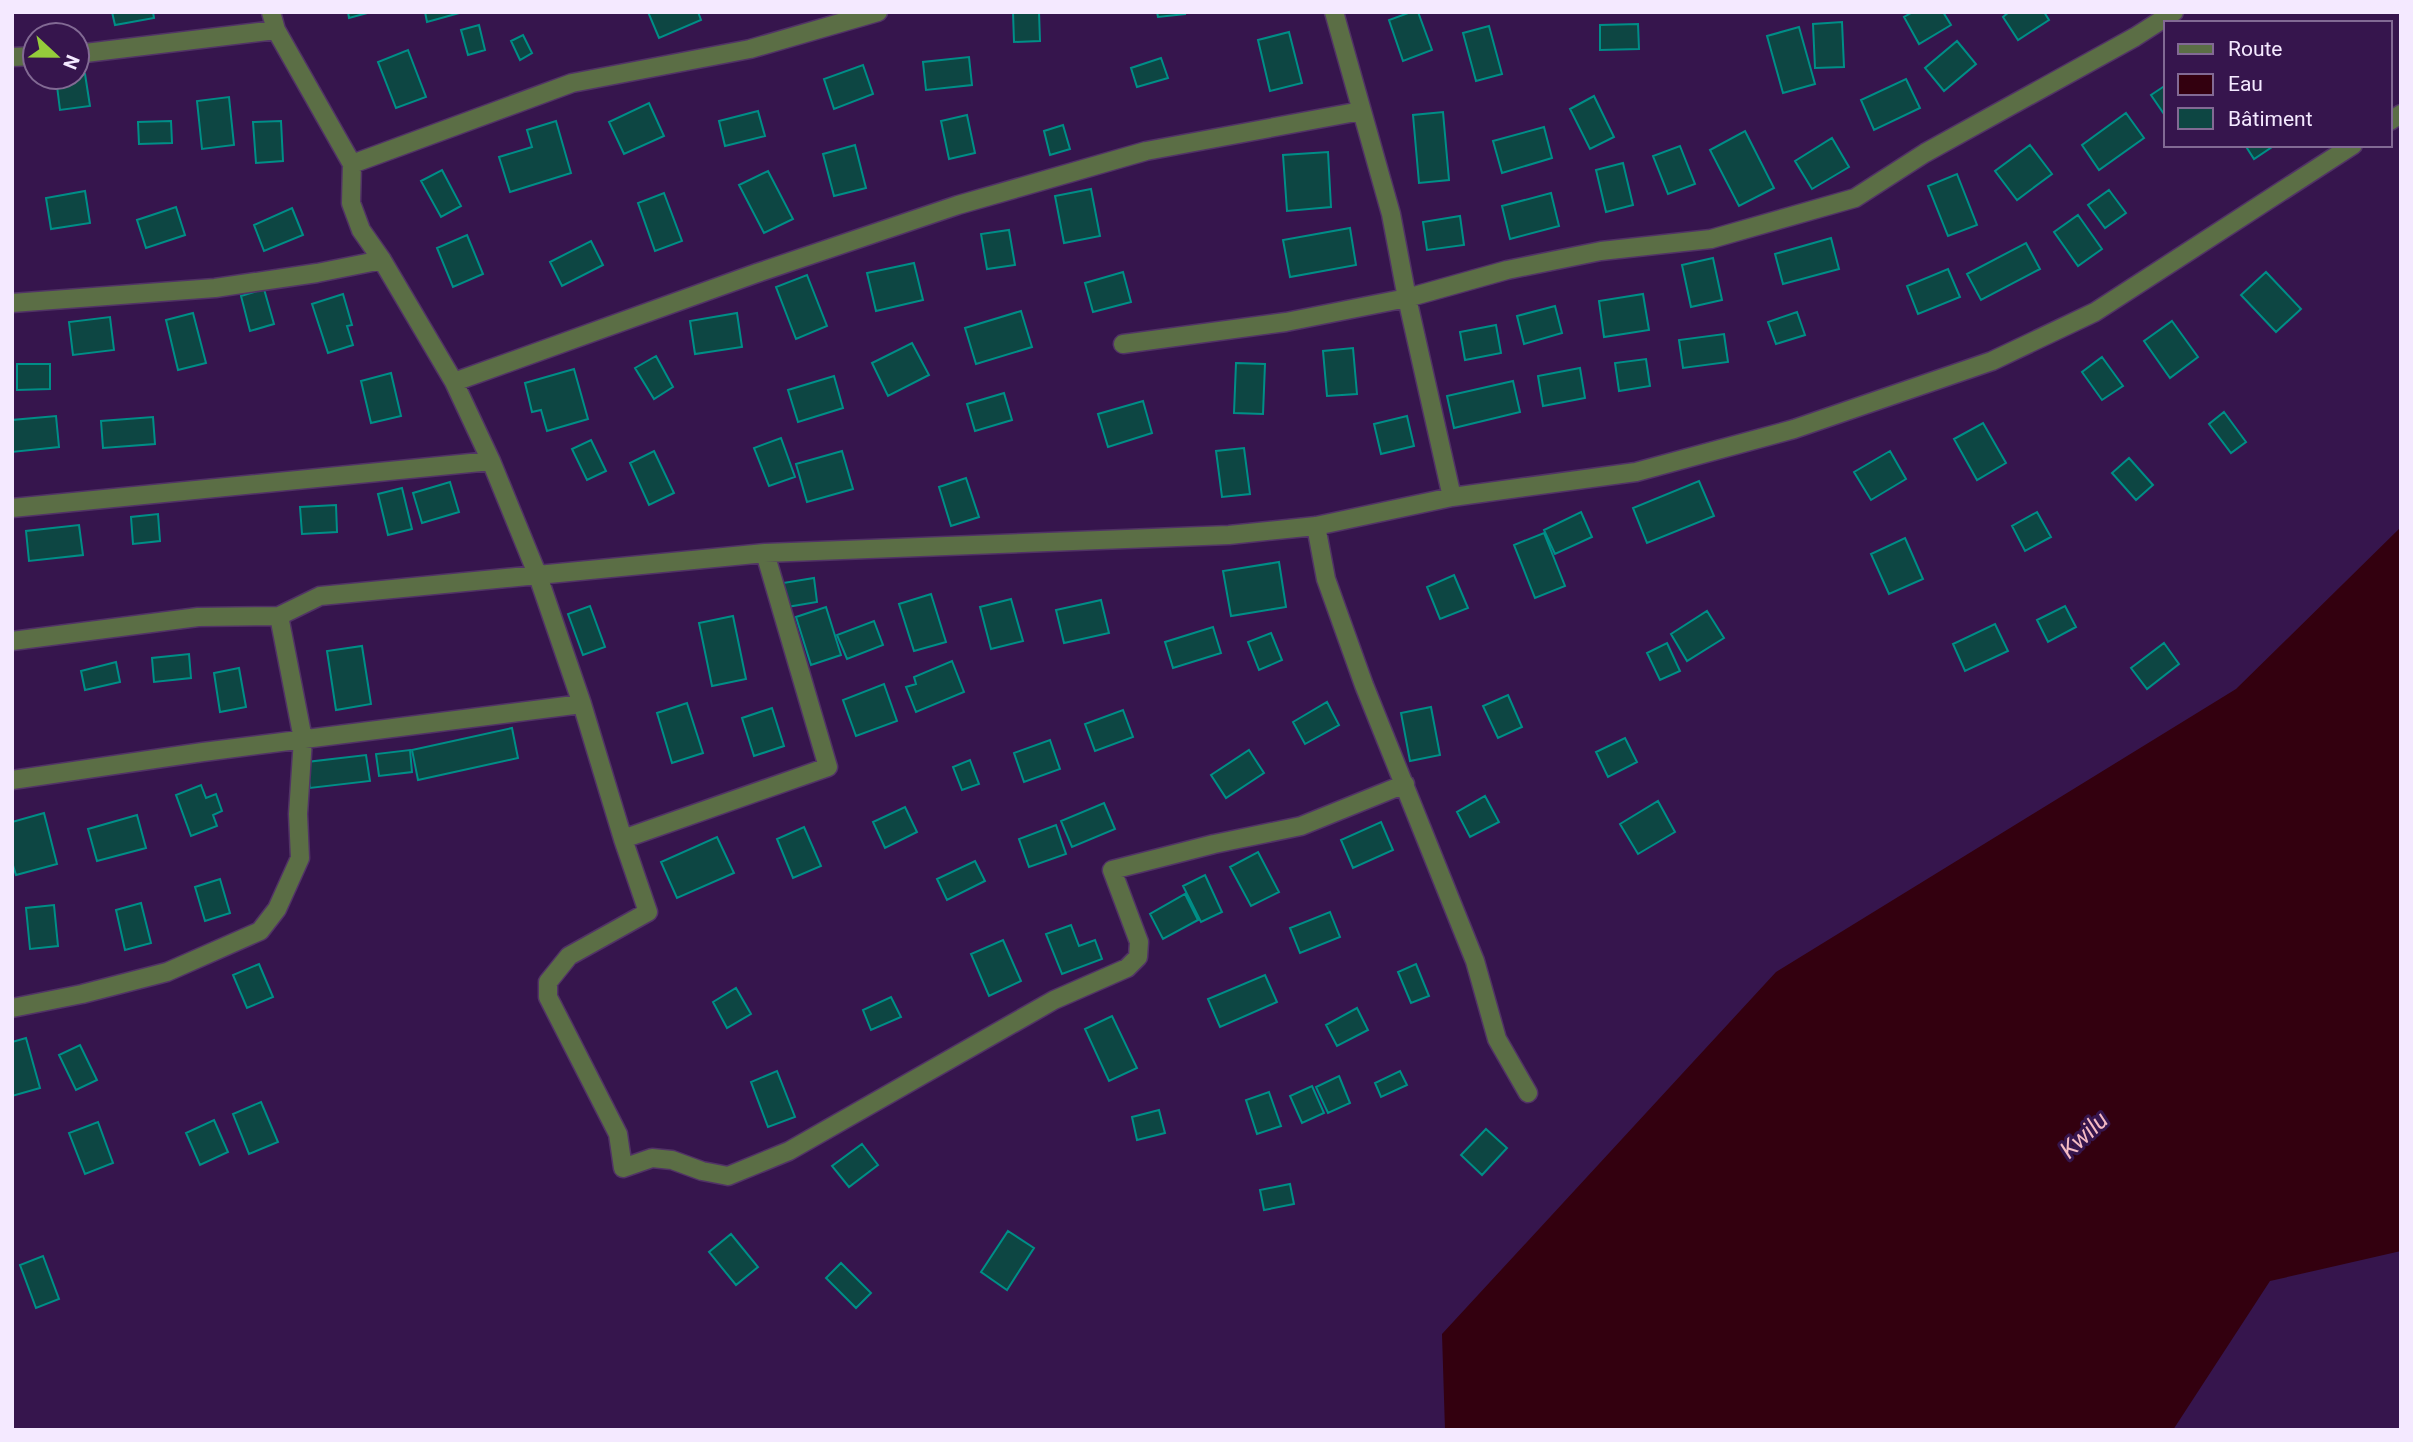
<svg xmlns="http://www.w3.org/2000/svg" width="2413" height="1442" font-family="Roboto,sans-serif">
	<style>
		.water { fill: #33000f }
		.building { fill: #0d4643; stroke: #008e87; stroke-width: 2 }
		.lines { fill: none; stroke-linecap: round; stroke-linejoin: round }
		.street-casing { stroke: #513366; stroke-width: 21 }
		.street { stroke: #5b6e45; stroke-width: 18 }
		.labels { text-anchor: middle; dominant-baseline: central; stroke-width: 6; stroke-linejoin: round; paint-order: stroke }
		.water-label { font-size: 24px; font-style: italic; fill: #f5bac3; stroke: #36154d }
	</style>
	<rect width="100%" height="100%" fill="#36154d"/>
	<path class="water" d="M2401 527V1251L2270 1281 2173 1430H1445L1442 1334 1776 972 2236 689Z"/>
	<path class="building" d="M112 12H153L154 18 115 25Z
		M348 12H371L349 18Z
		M425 12H463L427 22Z
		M648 12H698L701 20 659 38Z
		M1013 12H1039L1040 41 1014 42Z
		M1157 12H1185V14L1158 17Z
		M1411 12H1418L1432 50 1403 61 1389 20Z
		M1913 12H1943L1951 25 1919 44 1904 17Z
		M2009 12H2044L2049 20 2018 40 2003 17Z
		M1842 22 1844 67 1815 68 1813 24Z
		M1638 24 1639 49 1600 50V25Z
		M479 25 485 50 468 55 461 30Z
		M1489 26 1502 74 1476 81 1463 33Z
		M1799 27 1815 84 1783 93 1767 36Z
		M1289 32 1302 83 1270 91 1258 40Z
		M523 35 532 53 520 60 511 41Z
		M1957 41 1976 64 1944 91 1925 68Z
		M408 50 426 97 396 108 378 62Z
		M969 57 972 85 926 90 923 62Z
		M1161 58 1168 78 1137 87 1131 68Z
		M863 65 873 94 834 109 824 79Z
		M85 74 90 106 60 110 56 78 77 77V75Z
		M1906 79 1920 108 1874 130 1861 100Z
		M2166 85V117L2151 95Z
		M1594 96 1614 137 1590 149 1570 109Z
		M229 97 234 145 202 149 197 101Z
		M649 103 664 136 624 154 609 122Z
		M758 111 765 136 725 146 719 121Z
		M1443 112 1449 180 1419 183 1413 115Z
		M2126 113 2144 138 2099 170 2082 145Z
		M967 115 975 153 949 159 941 121Z
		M171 121 172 143 139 144 138 122Z
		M281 121 283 161 256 163 253 122Z
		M556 121 571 173 510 192 499 157 532 147 527 130Z
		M1063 125 1070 149 1050 155 1044 131Z
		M1544 127 1552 158 1502 173 1493 141Z
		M1745 131 1774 188 1739 206 1710 150Z
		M1832 138 1849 167 1812 189 1795 161Z
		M855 145 866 188 834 196 823 154Z
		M2030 145 2052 174 2017 200 1995 171Z
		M2245 145H2275L2254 159Z
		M1680 146 1695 184 1668 194 1653 156Z
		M1328 152 1331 207 1287 211 1283 155Z
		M1623 163 1633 205 1606 212 1596 170Z
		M442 170 461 206 441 217 421 181Z
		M768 171 793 219 764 233 739 185Z
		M1957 174 1977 225 1948 236 1928 186Z
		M1091 189 1100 236 1064 243 1055 196Z
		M2109 190 2126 213 2105 228 2088 205Z
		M85 191 90 223 51 229 46 198Z
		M664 193 682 241 655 251 638 203Z
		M1551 193 1559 226 1510 239 1502 206Z
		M176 207 185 235 146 248 137 220Z
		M292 208 303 235 264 251 254 225Z
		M2078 215 2102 249 2078 266 2054 232Z
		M1460 216 1464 245 1427 250 1423 222Z
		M1350 228 1356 265 1290 277 1283 240Z
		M1009 230 1015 265 987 269 981 234Z
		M467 235 483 274 453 287 437 248Z
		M1831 238 1839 269 1783 284 1775 254Z
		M591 241 603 265 562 286 550 262Z
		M2026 243 2040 269 1981 300 1967 274Z
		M1713 258 1722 300 1691 307 1682 265Z
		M914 263 923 300 876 311 867 273Z
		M1948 269 1960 297 1918 314 1907 286Z
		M1123 272 1131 302 1093 312 1085 283Z
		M2266 272 2301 309 2276 332 2241 295Z
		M807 275 827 326 796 339 776 287Z
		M264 289 274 324 250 331 241 296Z
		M343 294 352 325 347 326 353 345 328 353 312 304Z
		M1643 294 1649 330 1604 337 1599 301Z
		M1555 306 1562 333 1524 344 1517 316Z
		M1021 311 1032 347 976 364 965 328Z
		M1797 312 1805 335 1776 344 1768 322Z
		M193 313 206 363 178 370 166 320Z
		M737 313 742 347 695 354 690 321Z
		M110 317 114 350 73 355 69 322Z
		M2172 321 2198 357 2170 378 2144 341Z
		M1496 325 1501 353 1465 360 1460 332Z
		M1724 334 1728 362 1683 368 1679 340Z
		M912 343 929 375 888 396 872 363Z
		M1353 348 1357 394 1327 396 1323 351Z
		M656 356 673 387 654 399 635 368Z
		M2102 357 2123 386 2102 400 2082 372Z
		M1646 359 1650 386 1619 391 1615 363Z
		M1236 363 1265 364 1263 414 1234 413Z
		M17 364H50V389L17 390Z
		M1580 368 1585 398 1543 406 1538 376Z
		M574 369 588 419 547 431 541 410 532 412 525 383Z
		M391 373 401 416 371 423 361 381Z
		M834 376 843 408 798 422 788 390Z
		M1513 381 1520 412 1454 428 1447 396Z
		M1004 393 1012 420 975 431 967 404Z
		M1143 401 1152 433 1108 447 1098 414Z
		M2224 412 2246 442 2231 453 2209 424Z
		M56 416 59 447 12 452V420Z
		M1407 416 1414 446 1381 454 1374 424Z
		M153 417 155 444 103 448 101 421Z
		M1983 423 2006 463 1977 480 1954 439Z
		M781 438 795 477 769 486 754 448Z
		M591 440 606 471 587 480 572 449Z
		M1244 448 1250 494 1222 497 1216 451Z
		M654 451 674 493 649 505 630 463Z
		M842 451 853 489 807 502 796 464Z
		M1890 451 1906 479 1871 500 1854 472Z
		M2129 458 2153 485 2136 500 2112 473Z
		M966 478 979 517 951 526 939 487Z
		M1699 481 1714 516 1647 543 1633 508Z
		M450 482 459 512 422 523 413 493Z
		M402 488 412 529 388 535 378 494Z
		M336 505 337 532 302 534 300 507Z
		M1581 512 1592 537 1555 554 1544 530Z
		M2037 512 2051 537 2025 551 2012 526Z
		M158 514 160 541 133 544 131 517Z
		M79 525 83 555 29 561 26 531Z
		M1544 533 1565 586 1535 598 1514 545Z
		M1905 538 1923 579 1889 594 1871 554Z
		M1279 562 1286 607 1231 616 1223 571Z
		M1454 575 1468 608 1440 619 1427 587Z
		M814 578 817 602 787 607 783 583Z
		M931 594 946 642 914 651 899 604Z
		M1011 599 1023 641 991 649 980 607Z
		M1101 600 1109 633 1064 643 1056 610Z
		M590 606 605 647 583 655 568 614Z
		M2065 606 2076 627 2048 642 2037 620Z
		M826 607 841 655 811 665 796 617Z
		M1707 611 1724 638 1687 661 1671 634Z
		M733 616 746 679 712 686 699 623Z
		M874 621 883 645 847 659 837 635Z
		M1995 624 2008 651 1965 671 1953 644Z
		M1213 627 1221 653 1173 668 1165 642Z
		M1271 633 1282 660 1259 670 1248 642Z
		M1667 643 1680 671 1660 680 1647 653Z
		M2164 643 2179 664 2147 689 2131 668Z
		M362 646 371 704 336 710 327 651Z
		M189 654 191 678 154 682 152 658Z
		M952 661 964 692 916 712 906 687 916 684 914 677Z
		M116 662 120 682 85 690 81 671Z
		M239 668 246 707 220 712 214 673Z
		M884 684 897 721 856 736 843 700Z
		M1508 695 1522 727 1498 738 1483 706Z
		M1327 702 1339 725 1305 744 1293 722Z
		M687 703 703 753 672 763 657 713Z
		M1431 707 1440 755 1410 761 1401 713Z
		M772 708 784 746 754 756 742 718Z
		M1123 710 1133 737 1095 751 1085 724Z
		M512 728 518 758 418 780 412 750Z
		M1625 738 1637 762 1608 777 1596 752Z
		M1050 740 1060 769 1024 782 1014 753Z
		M410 750 412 772 379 776 376 754Z
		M1249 750 1264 773 1226 798 1211 775Z
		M366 755 370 781 310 788 307 762Z
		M970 760 979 784 962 790 953 767Z
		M201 785 206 798 216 794 222 811 213 815 217 826 191 836 176 795Z
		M1485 796 1499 822 1470 837 1457 812Z
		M1658 801 1675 832 1638 854 1620 824Z
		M1104 803 1115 829 1072 847 1061 821Z
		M905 807 917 832 885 848 873 822Z
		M44 813 57 864 16 875 12 862V822Z
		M137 815 146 848 97 861 88 829Z
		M1381 822 1393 850 1353 868 1341 840Z
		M1056 825 1066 854 1029 867 1019 839Z
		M804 827 821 866 793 878 777 839Z
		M717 837 734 873 677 898 661 862Z
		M1258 852 1279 892 1251 906 1230 867Z
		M975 861 985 881 947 900 937 879Z
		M1205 875 1222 912 1201 922 1183 886Z
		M220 879 230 913 205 921 195 887Z
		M1185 894 1198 920 1163 939 1150 914Z
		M141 903 151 943 125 950 116 910Z
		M54 905 58 946 30 949 26 908Z
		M1330 912 1340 937 1300 953 1290 928Z
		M1071 925 1079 946 1095 940 1102 959 1062 974 1046 934Z
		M1003 940 1021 981 989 996 971 954Z
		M259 964 273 997 247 1008 233 975Z
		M1416 964 1429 996 1411 1003 1398 972Z
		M1265 975 1277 1002 1220 1027 1208 999Z
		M736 988 751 1014 727 1028 713 1002Z
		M891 997 901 1017 871 1030 863 1010Z
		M1357 1008 1368 1030 1337 1046 1326 1025Z
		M1112 1016 1137 1068 1109 1081 1085 1029Z
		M26 1038 40 1088 12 1096V1042Z
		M80 1045 97 1080 76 1090 59 1055Z
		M777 1071 795 1117 768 1127 751 1082Z
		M1400 1071 1407 1085 1381 1097 1375 1083Z
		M1339 1076 1350 1103 1328 1113 1316 1087Z
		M1312 1086 1324 1113 1302 1123 1290 1096Z
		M1269 1092 1281 1126 1257 1134 1246 1100Z
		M261 1102 278 1142 249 1154 233 1114Z
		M1159 1110 1165 1133 1137 1140 1132 1117Z
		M214 1120 228 1152 200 1165 186 1133Z
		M98 1122 113 1163 85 1174 69 1133Z
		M1486 1129 1507 1148 1482 1175 1461 1155Z
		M862 1144 878 1165 849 1187 832 1166Z
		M1290 1184 1294 1204 1264 1210 1260 1190Z
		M1008 1231 1034 1248 1007 1290 981 1272Z
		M731 1234 758 1267 736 1285 709 1252Z
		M43 1256 59 1299 36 1308 20 1265Z
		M841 1263 871 1293 856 1308 826 1278Z"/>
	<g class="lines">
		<g class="street-casing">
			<path id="street" d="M271 12 276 30 352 164 351 203 361 230 382 260 454 382 491 461 538 576 582 704 623 839 648 912 569 956 548 982V997L618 1134 623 1168 652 1158 672 1160 702 1171 728 1176 789 1151 1054 1000 1127 968 1138 957 1139 942 1112 870 1214 844 1301 826 1405 784
				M1334 12 1391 214 1407 298 1452 497
				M77 54 276 30
				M12 57 35 56
				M2390 121 2401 114
				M352 164 572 83 750 49 878 12
				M12 303 215 288 317 273 382 260
				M1123 344 1286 322 1407 298 1507 270 1601 251 1711 239 1855 198 1925 153 2135 37 2174 12
				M454 382 757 273 958 205 1146 151 1361 111
				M12 508 491 461
				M1316 526 1326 579 1364 685 1475 961 1497 1039 1528 1093
				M12 641 198 617 279 616 320 596 765 553 1229 535 1316 526 1452 497 1636 472 1794 429 1992 361 2095 312 2353 145
				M12 780 203 752 582 704
				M623 839 828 767 765 553
				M12 1008 82 994 167 972 260 931 277 909 300 858 298 814 303 739 279 616"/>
		</g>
		<use href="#street" class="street"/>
	</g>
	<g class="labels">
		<g class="water-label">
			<text transform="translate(2084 1135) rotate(-43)">Kwilu</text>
		</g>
	</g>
	<rect width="2413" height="1442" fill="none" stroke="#f4e9ff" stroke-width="28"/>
	<rect x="2164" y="21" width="228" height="126" fill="#36154d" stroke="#826a94" stroke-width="2"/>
	<rect x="2178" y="44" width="35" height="10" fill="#5b6e45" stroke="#826a94" stroke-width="2"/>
	<text x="2228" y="56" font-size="21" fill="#f4e9ff">Route</text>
	<rect x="2178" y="74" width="35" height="21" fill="#33000f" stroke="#826a94" stroke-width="2"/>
	<text x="2228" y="91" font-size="21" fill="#f4e9ff">Eau</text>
	<rect x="2178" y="108" width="35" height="21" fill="#0d4643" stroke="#826a94" stroke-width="2"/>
	<text x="2228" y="126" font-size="21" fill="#f4e9ff">Bâtiment</text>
	<g transform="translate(56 56) rotate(112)"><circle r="33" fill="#36154d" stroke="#826a94" stroke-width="2"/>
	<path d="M0-5L12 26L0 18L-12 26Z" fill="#95cc3b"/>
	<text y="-10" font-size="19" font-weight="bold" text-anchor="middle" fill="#f4e9ff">N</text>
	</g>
</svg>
